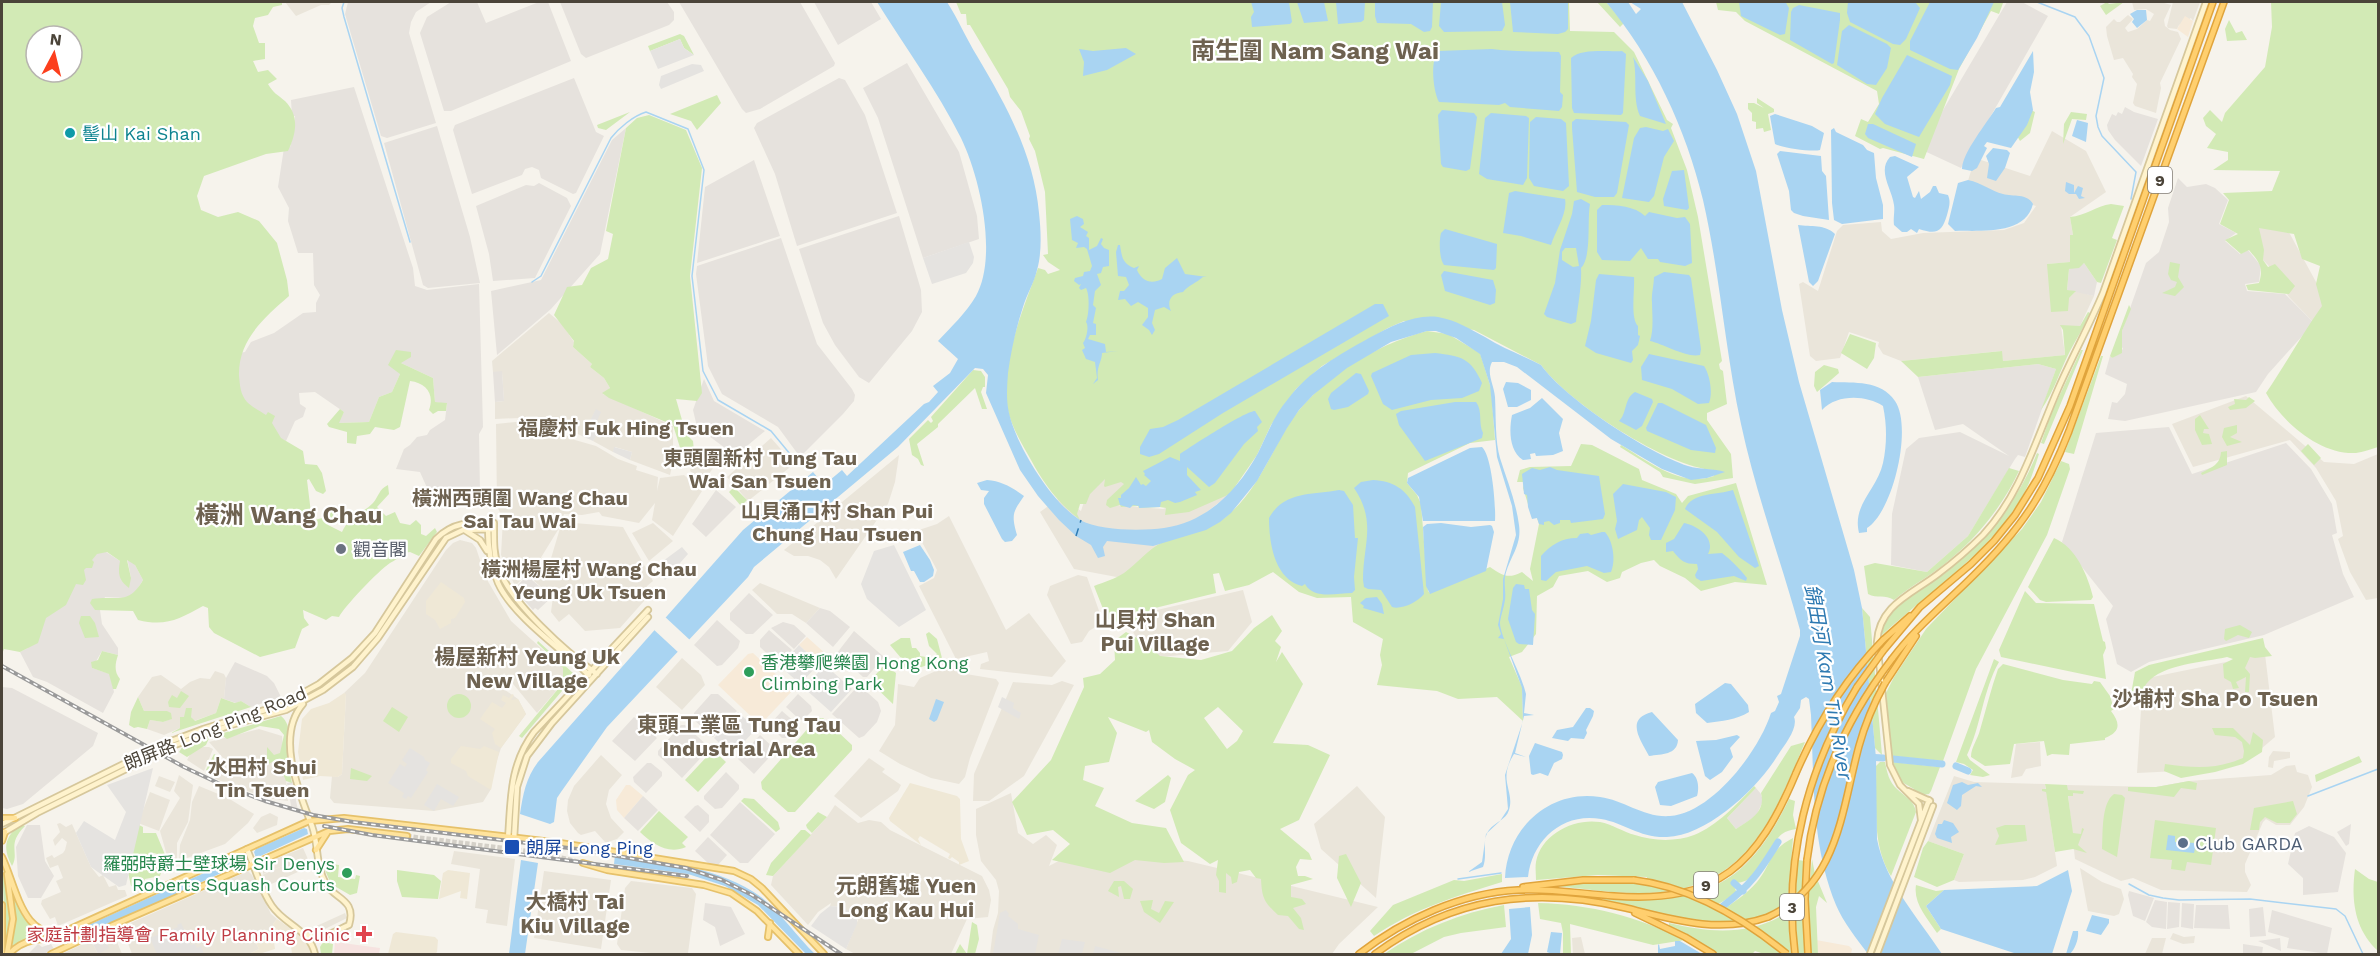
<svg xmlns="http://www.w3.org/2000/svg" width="2380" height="956" font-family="'Work Sans','Noto Sans TC',sans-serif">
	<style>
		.residential { fill: #eae5da }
		.commercial { fill: #f7ead8 }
		.industrial { fill: #e6e2dd }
		.education { fill: #efe8d6 }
		.medical { fill: #f6e3e0 }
		.green { fill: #d2eab5; fill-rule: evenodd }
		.parking { fill: #e5e3e0 }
		.water { fill: #a9d4f2; fill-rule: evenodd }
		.pier { fill: #f6f3ec }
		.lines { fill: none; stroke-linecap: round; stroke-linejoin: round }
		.stream { stroke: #a9d4f2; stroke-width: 1.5 }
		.river { stroke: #a9d4f2; stroke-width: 7 }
		.ferry { stroke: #2e7ab2; stroke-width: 1.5; stroke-dasharray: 8 6; stroke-linecap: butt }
		.secondary-tunnel { stroke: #d4d0c8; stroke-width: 4.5; stroke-dasharray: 4.5 2; stroke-linecap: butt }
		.primary-tunnel { stroke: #d4d0c8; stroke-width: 4.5; stroke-dasharray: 4.5 2; stroke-linecap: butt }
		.secondary-casing { stroke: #d6c79b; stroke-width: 8 }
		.primary-casing { stroke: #e6c16a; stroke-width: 8 }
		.highway-casing { stroke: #e0a43c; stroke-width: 8 }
		.secondary { stroke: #fff3cd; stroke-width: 4.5 }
		.primary { stroke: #ffe39c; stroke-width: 4.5 }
		.highway { stroke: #ffcf6e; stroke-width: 5 }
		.rail-casing { stroke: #9a9a9a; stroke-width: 4 }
		.rail { stroke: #fff; stroke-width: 1.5; stroke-dasharray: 4.5; stroke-linecap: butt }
		.highway-bridge-casing { stroke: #e0a43c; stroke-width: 8; stroke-linecap: butt }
		.highway-bridge { stroke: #ffcf6e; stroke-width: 5 }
		.culture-dot { fill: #0f9aa8; stroke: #fff; stroke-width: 2 }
		.worship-dot { fill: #6b7280; stroke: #fff; stroke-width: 2 }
		.leisure-dot { fill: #2e9e5b; stroke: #fff; stroke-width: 2 }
		.service-dot { fill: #5c6f8a; stroke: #fff; stroke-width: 2 }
		.transit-dot { fill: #1a4fb4; stroke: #fff; stroke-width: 2 }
		.health-dot { fill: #e0444e; stroke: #fff; stroke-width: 2 }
		.labels { text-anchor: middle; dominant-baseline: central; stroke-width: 4.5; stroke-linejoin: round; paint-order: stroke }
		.shield { fill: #fff; stroke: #817c74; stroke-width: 1.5 }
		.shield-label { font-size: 16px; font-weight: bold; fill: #4b4439 }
		.culture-label { font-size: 18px; fill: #0d838f; stroke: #fff; text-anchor: start }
		.worship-label { font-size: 18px; fill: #5b616d; stroke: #fff; text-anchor: start }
		.leisure-label { font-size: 18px; fill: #27864d; stroke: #fff; text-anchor: start }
		.street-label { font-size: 18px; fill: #4b4439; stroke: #fff }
		.service-label { font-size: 18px; fill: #4e5e75; stroke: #fff; text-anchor: start }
		.transit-label { font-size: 18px; fill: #164399; stroke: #fff; text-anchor: start }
		.health-label { font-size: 18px; fill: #be3a42; stroke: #fff; text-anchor: end }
		.neighbourhood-label { font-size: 20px; font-weight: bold; fill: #6e6250; stroke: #fff }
		.water-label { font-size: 20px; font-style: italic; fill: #2e7ab2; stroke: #fff }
		.quarter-label { font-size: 21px; font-weight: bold; fill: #6e6250; stroke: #fff }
		.district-label { font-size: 24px; font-weight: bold; fill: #6e6250; stroke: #fff }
	</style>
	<rect width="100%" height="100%" fill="#f6f3ec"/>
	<path class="residential" d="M285 2H332L329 5H321L296 16Z
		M2132 2H2161L2171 5 2164 20 2165 26 2170 30 2178 32 2181 39 2160 83 2161 88 2156 113 2135 106 2133 103 2137 84 2132 77 2133 74 2123 58 2114 60 2107 36 2106 27 2114 19 2117 22H2120L2128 15 2133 19 2125 28 2128 32 2137 29 2147 20 2150 21 2154 14 2146 9 2134 10Z
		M2173 2H2200L2193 21 2191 18 2179 25 2177 29 2168 28 2167 26Z
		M2052 131 2086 151 2106 192 2070 217 2073 235 2070 236 2071 262 2047 264 2069 298 2076 291 2094 296 2080 326H2061L2065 355 2003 361 2001 351 1901 361 1883 354 1878 346 1879 342 1849 332 1840 358 1816 361 1810 356 1799 284 1803 282 1818 291 1837 231 1843 225 1881 222 1882 231 1891 239 1923 233 2004 230 2024 223 2036 206 1967 184 1975 158 2030 176Z
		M2285 225 2328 304 2314 323 2289 297 2268 265 2251 248 2258 227Z
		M549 313 562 324 574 342 573 347 592 364 590 367 604 378 610 388 603 394 673 426V462L670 475 630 460 632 452 615 447 613 452 593 441 597 433 593 430 596 410 582 436 542 417 495 419V402L504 401 502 372H493L492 361Z
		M2246 396 2324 462 2354 464 2378 454V598L2366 600 2350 572 2338 539 2343 536 2336 501 2316 468 2290 440 2193 467 2172 424Z
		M526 421H542L575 440 596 446 618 459 637 466 636 470 658 477 657 491 660 478 684 475 702 491 673 536 652 520 655 503 639 523 602 516 599 512 582 515 564 514 562 522 623 527 653 581 647 586 644 601 620 628 585 631 569 614 559 622 551 612 553 597 533 580 549 565 561 525 537 564 515 586 501 555 503 519 497 506 496 424Z
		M771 438 794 464 748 501 727 477Z
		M1118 445 1143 462 1114 505 1163 509 1191 499 1237 477 1226 497 1122 578 1074 569 1040 512 1061 497 1081 511 1088 489Z
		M696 451 716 464 703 482 690 471Z
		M899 455 895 482 888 504 836 579 829 567 820 560 808 556H794L784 550Z
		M949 516 1006 630 1029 613 1066 661 1052 677 980 669 981 664 989 661 987 652 956 659 919 586 934 578 937 570 916 531 937 524Z
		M653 523 673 541 649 561 632 533Z
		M460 540 472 543 476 548 486 578 511 621 563 668V683L537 713 504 673 498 685 518 699 526 714 501 748 493 772 491 789 483 802 434 811 334 803 330 798 332 776 338 777 342 774 346 695 344 693 365 673 446 550 453 543Z
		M1078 575 1087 577 1103 622 1089 631 1082 642 1071 644 1047 595 1050 586Z
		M760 583 820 608 806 623 792 614H777L752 590Z
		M1243 590 1252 622 1228 651 1148 658 1132 630 1157 610Z
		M2265 654 2275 737 2255 754 2219 769 2137 773 2143 679Z
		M682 658 701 675 705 685 682 710 656 687Z
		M945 667 966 674 996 679 999 683 970 758 965 777 959 784 931 778 900 764 879 751 895 725 898 684 914 687 920 678Z
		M215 671 224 674 226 678 224 699 221 698 216 713 194 721 191 717 180 718V728L164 735 147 729 150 720 163 722 171 719 167 711H144L138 697 152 677 161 675 181 689 190 682 200 678 210 679Z
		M1062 681 1074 685 1024 776 989 801H973L974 774 1013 682 1052 685Z
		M259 729 282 736 288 801 266 798 213 778 224 759 209 742Z
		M2040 742 2041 766 2026 769 2022 776 2011 778 2016 744Z
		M194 747H209L213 749 204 771 187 760Z
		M2273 751 2290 752V758L2274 761 2273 768 2268 767 2269 757Z
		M601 755 622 775 609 790 606 804 611 818 624 832 617 839 608 842H605L595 831 581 835 578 833 570 823 567 811 568 800 574 786Z
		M869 758 885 769 882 772 901 785 898 791 861 818 834 796Z
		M2295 765 2297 772 2308 775 2312 787 2304 807 2290 825H2276L2266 819 2263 822 2245 864V872L2251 885 2247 892 2161 890 2133 878 2121 881 2075 859 2067 785 2156 787 2189 781 2271 775 2286 766Z
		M179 775 193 785 188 822 177 843V863H169L160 831 180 798 174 791Z
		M159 776 175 782 170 792 155 786Z
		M1954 776 1974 782 2045 784 2057 866 2035 877 2023 880 1959 882 1954 880 1964 854 1928 841Z
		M199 786 228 798 254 814 248 823 225 844 179 861 180 845 190 820 192 802Z
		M1357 786 1385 817 1376 898 1321 849 1314 824Z
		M150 792 170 800 159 831 138 823Z
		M1011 793 1018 833 1033 844 1046 835 1057 845 1049 866 1076 852 1188 861 1378 907 1339 944 1332 954H990L993 930 998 913 999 891 996 880 981 861 976 835V809Z
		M835 805 858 823 869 820 881 822 890 830 982 876 989 890 991 900 988 917 967 919 951 954H855L846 949 858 920 842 907 830 906 831 903 818 912 808 925 771 885 773 876 827 817Z
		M270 813 278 817 277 825 257 833 253 828 261 817Z
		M60 823 66 827 72 824 91 867 99 877 103 875 109 887 116 885 118 890H125L127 896 58 926 55 917 50 919 41 904 42 900 61 892 56 881 63 878 58 865 50 868 46 858 52 855 54 858 63 853 65 850 67 842 62 838 55 846 53 840 60 832 57 824Z
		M303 848 311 866 267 886 262 875 287 864 263 874V864Z
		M454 851 515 859 507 926 486 923 488 910 475 908 480 869 451 864Z
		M2080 868 2102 882 2121 889 2124 899 2119 914 2114 916 2088 911Z
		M248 871 252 875 271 914 277 919 273 924 275 931 256 943 259 949 249 954H132L123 930 126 925Z
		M544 871 611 880 601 949 534 938Z
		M631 881 692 888 696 894 688 953 661 954 621 950 617 944 625 888Z
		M345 913 347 918 317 933 310 931V929Z
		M2173 933 2184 937 2195 936 2194 943 2183 944 2170 939Z
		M115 937 122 954H62L91 940 98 954 106 941Z
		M1581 937 1585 954H1573L1572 938Z
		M2152 938H2166L2162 954H2145Z"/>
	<path class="commercial" d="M2185 16 2193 21 2188 37 2177 29Z
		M807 637 827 655 819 664 799 645Z
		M753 653 793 690 760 725 718 685 748 654Z
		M626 785H630L643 796 624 818 617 810 616 800Z
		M1816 940 1849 946 1852 949 1851 954H1818Z"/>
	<path class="industrial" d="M348 2H431L416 12 411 22 409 33 436 123 387 138 381 136 345 14Z
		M451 2H477L486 23 539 2H548L571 61 451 111H444L420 33 427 17Z
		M560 2H667L674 12V20L669 25 586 58 581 54Z
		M679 2H800L835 63 834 66 760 109 746 113 742 109Z
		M814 2H871L881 19 838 45Z
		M2007 2H2022L2048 16 1961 168 1920 149Z
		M907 63 959 152 977 216 979 239 923 258 878 118 863 88Z
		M574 78 596 132 604 136 576 193 573 194 541 178 539 170 532 167 525 169 522 175 472 194 453 130 455 125Z
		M839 78 845 80 865 115 897 213 797 246 775 174 754 128 757 123Z
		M354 87 413 268 415 286 427 290 479 284 483 427 479 434 480 492 428 490 420 472 396 469 404 449 410 445 417 437 427 435 430 430 445 420 447 404 435 402 433 378 401 363 396 350 400 374 392 392 379 397 369 422 338 423 344 412 315 392 299 393 300 404 306 408 303 417 295 421 286 441 268 433 265 418 211 414 240 353 245 352 251 342 274 333 303 313 316 312V303L320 295 314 285 313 253H298L288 221 289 208 278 187 284 148 290 147 293 136 295 116H292L291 100Z
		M2125 107 2134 112 2158 119 2141 166 2115 140 2108 130 2107 125 2112 114 2116 116 2118 112 2122 114Z
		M437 126 470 237 480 283 428 288 423 285 384 143Z
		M626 128 600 254 551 309 497 355 491 291 541 280 612 140Z
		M754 160 780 236 697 263 705 187Z
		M2178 178 2187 187 2206 184 2215 188 2228 200 2219 224 2236 233 2225 241 2240 254 2248 250 2261 266 2259 282 2245 284 2247 291 2285 294 2314 323 2268 374 2256 392 2125 421 2108 419 2112 402 2117 403 2125 394 2127 384 2105 374 2110 356 2112 358 2123 349 2120 343 2122 331 2146 263 2159 252 2169 222 2168 208Z
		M539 183 567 198 571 206 535 278 493 281 489 254 476 206 526 185 534 186Z
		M899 216 921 290 922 312 912 331 869 383 859 377 835 345 823 323 799 249Z
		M781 238 817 344 852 389 855 395 854 401 843 414 800 457 778 427 722 394 708 366 696 274 697 266Z
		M2084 263 2097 282 2094 296 2067 290 2069 269Z
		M2038 364 2056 369 2025 457 2018 455 2015 459 1968 536 1927 572 1891 565 1892 514 1906 449 1919 438 1960 432 2009 456 1963 424 1935 430 1918 377Z
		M502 371 504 401 495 402 493 372Z
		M704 379 714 401 765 431 742 450 733 454 709 436H705L698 431 693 410Z
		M2169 427 2192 474 2286 443 2311 469 2332 504 2337 533 2332 535 2343 574 2354 597 2264 635 2149 662 2131 672 2117 664 2106 619 2113 606 2062 542 2096 433Z
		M716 490 736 507 706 537 692 524Z
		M103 550 120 561 131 578 127 557 133 551 135 565 143 580 136 591 127 598 105 597 100 610 102 624 118 648V655L102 651 92 668 110 674 114 692 103 713 47 682 33 677 20 652 28 648 15 619 84 568 88 555Z
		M542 560 548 565 532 580 552 597 538 610 535 608 533 610 514 589Z
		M749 593 773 615 753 634H746L730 620V613Z
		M820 608 830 611 850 627 833 647 806 623Z
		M717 620 740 641 738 648 722 665 717 666 694 645Z
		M783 622 794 625 806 636 794 649 771 628Z
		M769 630 792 650 779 665 760 647V640Z
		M854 631 884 657 867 677H863L837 653Z
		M235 662 267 676 274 683 281 697 251 707 241 701 236 703 224 699 226 678Z
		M859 685 878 702 881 711 877 722 864 736 859 738 832 714Z
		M2 687 12 688 98 733 93 746 23 804 7 809 2 808Z
		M711 694H718L737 711 713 737 694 720V713Z
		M798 694 811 706 812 711 804 719 800 720 786 707Z
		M782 711 796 723V728L787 738H782L769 725Z
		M634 717 657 738 635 761 612 741Z
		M681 725H685L710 748 682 778 658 755V751Z
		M760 735 776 750 754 774 738 759Z
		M647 763H651L662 772V776L646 793 634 782 633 777Z
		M726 772 739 785V789L722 808 715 809 704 799V796Z
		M292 782 298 810 292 811 287 783Z
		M1756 788 1761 794 1763 801 1756 816 1736 829 1727 818Z
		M643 796 658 810 638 831 624 818Z
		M740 802 775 834 748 863H740L710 835Z
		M698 805 709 815V822L700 832 684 817 695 806Z
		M2351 824 2349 844 2346 846 2337 832Z
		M27 825H40L45 861 54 876 41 898H28L18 876 16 847Z
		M2309 826 2334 837 2346 853 2338 892 2303 895V878L2288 864 2295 833Z
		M708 837 727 855 718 865 709 864 695 851Z
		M2129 891 2154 898 2145 921 2133 916 2128 895Z
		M2155 900 2167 902 2166 929 2152 927 2146 922Z
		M2168 902 2180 903 2179 927 2167 929Z
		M705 903 731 907 745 934 720 946 715 927 703 920Z
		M2182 903 2194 904 2193 929 2181 927Z
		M2196 905H2228L2230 929 2194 928Z
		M2263 907 2266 936 2250 937 2249 909Z
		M2272 910 2332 928 2327 954 2287 948 2289 938 2268 932Z
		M108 933 111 939 107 941 109 948 98 954 91 940Z
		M2280 938 2281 951 2258 941Z
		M38 944 42 947 51 944 54 949 44 954H28Z
		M2243 944 2263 947 2262 954 2243 953Z"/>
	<path class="education" d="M441 582 464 598 465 602 455 618 451 619V623L440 629 435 620 426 614V601Z
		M344 693 346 694 342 774 338 777 320 776 303 780 298 752 302 719 311 709 329 703Z
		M512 694 514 695 511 700 518 699 526 714 501 748 495 744 492 733 495 729 480 719 492 702 502 708 506 703 501 700 503 695 509 698Z
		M461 746 480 749 484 746 499 752 491 790 468 776 466 771 451 763V759Z
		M910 783 957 796 960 799 961 839 969 861 959 865V862L952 857 950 859 948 858 950 854 920 836 918 839 921 845 890 821 889 818Z
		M448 870 470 873 467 899 460 898 461 891 439 899 443 873Z
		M277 919 305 939 312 954H292L291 946 286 939 274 942 275 949 259 954H249L259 949 256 943 274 931 273 924Z
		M396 932 435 937 438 940 437 952 435 954H388L393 934Z"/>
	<path class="medical" d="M335 942 380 948 379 954H334Z"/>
	<path class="green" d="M2 2H282V5L273 7 268 15 255 18 253 26 259 43H265V59L253 61 258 72 268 70 277 79 268 84C273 93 278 95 285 101 300 116 296 134 288 151L266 154 204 176 197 196 201 210 218 217 238 212 259 221 277 243 287 280 289 296C264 318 238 340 239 376 240 385 240 394 247 402 252 407 260 411 266 415L268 412 275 416 272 423 281 438 303 451 305 464 317 465 322 473 326 491 323 494 316 491 309 479 307 480 311 513 315 520 322 518 331 506 336 511 328 525 342 532C354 509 359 517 373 503 379 496 379 489 388 485L389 494 377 507 386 516 395 512 400 523 410 525 416 520 421 525V534L426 536 435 528 437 532 419 556 410 552 403 553C400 558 395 560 390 563 379 570 343 608 339 617L332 616 326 620 303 610 304 618 309 625 302 629 295 648 260 657 214 633 209 627 208 608 203 606C179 619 166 627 138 620L133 611 95 610 90 603 92 599C117 595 128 606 143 580L135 565 127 560 131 578 129 588C118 580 118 573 120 561L107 552 97 554 92 560 94 562 92 568H86L84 570 86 580 83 585 76 584 66 605 46 618 38 643 20 652 4 649 2 654ZM36 36H72V72H36Z
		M956 2H1569L1570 31 1614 32 1634 52 1667 120 1673 124 1671 128 1687 170 1698 217 1722 361 1719 364 1720 369 1723 371 1727 404 1707 413V420L1731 454 1733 478 1695 484 1663 477 1660 472 1620 447 1621 445C1648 461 1681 488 1714 476V470C1668 468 1567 402 1541 365L1474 330 1404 321 1388 328 1322 366 1296 389 1271 425 1257 455 1230 494 1189 512 1165 515 1166 508 1160 507 1139 508 1138 506 1121 507 1120 505 1110 508 1106 505 1107 500 1124 484 1121 482 1105 487 1104 486 1105 479 1090 494 1086 504H1080L1077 514 1080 520C1058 503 1044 484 1031 460 1023 446 1014 431 1009 415 997 369 1023 310 1038 268L1045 270 1048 274 1060 270 1048 262 1043 255 1048 254 1045 192 1035 151 1029 139 1030 136 1021 111 1010 97 1008 89 970 25H967L966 14H961Z
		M1597 2H1606L1624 23 1620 27Z
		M1716 2H2003V3L1999 14 1991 11 1959 69 1924 159 1883 148 1880 149 1855 136 1861 119 1868 122 1879 104 1877 91 1745 21 1736 12 1718 10Z
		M2107 2 2109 4 2124 2 2106 15 2100 6Z
		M2271 2H2378V447C2371 449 2363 452 2356 453 2320 455 2282 422 2266 393 2286 364 2302 334 2322 306L2316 284 2320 266 2302 259 2294 234 2259 228 2264 250 2263 260 2268 267 2275 264 2295 286 2289 294 2248 290 2246 285 2259 283C2264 267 2259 262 2249 250L2241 254 2225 240 2238 234 2220 224 2229 200 2223 193 2272 191 2280 171 2213 170 2228 160V152L2207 148 2216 134 2206 126 2203 118 2210 110 2222 122 2225 113 2265 67 2272 27Z
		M2229 20 2236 33 2242 31 2247 40 2227 41 2225 29Z
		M680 34 684 36 694 55 684 48 680 39 650 51 648 46Z
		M717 95 721 103 697 130 691 121 670 114Z
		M1757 98 1774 109V112L1768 114 1771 130 1764 132 1763 128 1756 129V122L1752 121V113L1748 109V103H1754L1764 108 1757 103Z
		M2029 109 2035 112 2030 133 2020 141 2016 134Z
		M630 112 606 130 598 128 597 125Z
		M2071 112 2087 114 2086 120 2072 119 2063 144 2064 124Z
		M649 115 686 130 702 168 690 276 702 393 697 401 676 399 686 434 693 441 694 451 682 454 673 425 609 398 602 393 610 388 604 378 590 367 592 364 573 347 574 341 554 315 567 287 582 285 591 268 608 259 613 234 606 231 626 128 637 118Z
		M2111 204 2124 206 2112 238 2117 240 2101 283 2097 282 2084 263 2079 268 2069 269 2067 290 2076 291 2069 298 2068 311 2051 312 2047 264 2070 262V235H2073L2070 217C2085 216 2096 206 2111 204Z
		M2170 262 2180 264 2178 277 2184 287 2175 296 2162 293 2175 287 2177 282 2171 280 2168 274Z
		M2129 305 2131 309 2122 331V353L2112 358 2110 356Z
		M2088 312 2090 313C2084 327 2077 338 2070 351 2060 370 2054 392 2041 410L2056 369 2038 364 1918 377 1901 361 2002 351 2003 361 2065 355 2063 330 2060 325 2080 326Z
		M1427 331 1448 334 1480 353 1491 388 1495 440 1470 443 1408 473 1407 483 1417 495 1421 504 1428 591 1430 593 1490 567C1503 576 1508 579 1522 572L1533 581 1530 569 1539 524 1537 518 1532 517 1523 488 1524 482H1517L1520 470 1530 467 1571 466 1581 444 1592 445 1639 469 1642 480 1676 494 1682 503 1688 496 1736 483 1767 585 1735 582 1701 591 1685 578 1660 566 1654 560 1641 563 1622 572 1620 578 1607 582 1588 571 1559 576 1553 587 1537 596 1536 634 1522 652 1509 657 1522 687 1523 721 1497 697 1458 699 1437 691 1377 685 1382 665 1380 655 1383 639 1353 622 1351 597 1317 598 1299 592 1273 572 1249 585 1225 591 1219 573 1213 574 1216 593 1151 609 1139 621 1122 623 1107 619 1094 586C1104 582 1115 579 1124 573 1137 564 1148 549 1163 542 1186 533 1210 532 1229 514 1256 491 1269 457 1287 427 1316 380 1374 345 1427 331Z
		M1850 334 1876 343 1874 358 1867 369 1841 353Z
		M396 350 411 352V357L401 363 433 378 435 402 447 403 446 411H438L433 414 429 410C435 394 426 383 410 381L400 427 394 430 375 427 370 434 357 436 356 444 347 443V432L329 427 327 424 340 409 344 412 339 423 369 422 379 397 392 392 400 374 388 365Z
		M2081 350H2083L2044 444 2041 443 2048 423 2047 422Z
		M2101 356H2103L2074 454 2065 452Z
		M1824 365 1838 369 1839 373 1817 392 1814 386 1815 372Z
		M973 370 981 371 985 377V387H983L981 392 987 409H982L975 388 938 424V427L917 444 924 466 921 465 918 459 912 455 909 439 928 420 931 423 933 421 931 417Z
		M2249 397 2255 401 2246 408 2230 410 2228 407 2235 404 2234 399 2246 400Z
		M2200 415 2209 429H2204L2203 433 2209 434 2212 444 2202 445 2195 430V419Z
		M2237 425V433L2230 437 2242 442 2227 446 2222 437 2224 428Z
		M2308 444 2321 458 2314 465 2301 451Z
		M2227 451V465L2202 475 2201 473C2212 467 2220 465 2221 452Z
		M2037 453 2039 454C2034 469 2030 484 2022 497 1990 553 1927 593 1880 637 1883 605 1926 588 1948 571 1961 560 1974 548 1985 536 2007 511 2025 484 2037 453Z
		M2061 461 2069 464 2070 469 2047 535 1976 669 1943 761 1892 756 1886 693 1894 677 1926 629 2022 529 2041 502Z
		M2009 468 2019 471C2004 503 1981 533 1954 556 1936 573 1913 584 1894 600 1885 594 1877 599 1868 594L1864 566 1875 563 1927 572 1968 536Z
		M734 487 747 500 741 506 729 492Z
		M2054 538C2076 547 2088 576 2093 597L2091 600 2046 602 2040 600 2028 587Z
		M2025 591 2036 603 2094 604 2103 641 2105 642 2106 648 2103 655 2106 679 2001 657 1999 650Z
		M1862 608 1870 617 1882 755 1875 748Z
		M1272 615 1282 631 1275 641 1281 647 1276 662 1282 652 1303 684 1273 743 1308 745 1330 755 1299 820 1280 829 1309 853 1312 860 1300 859 1296 867 1298 876H1305L1313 879 1291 885V897L1302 899 1306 904 1293 908 1301 918 1304 930 1299 929 1288 916 1278 915C1264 902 1262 898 1261 879L1256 878 1250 870 1239 872 1237 882 1232 884 1231 877 1226 873V893L1219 892V881L1216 875 1218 860 1210 864 1181 843 1170 810 1188 775 1195 770 1175 759 1152 742 1149 730 1146 732 1108 717 1117 733 1109 762 1085 766 1083 780 1104 788 1095 806 1132 823 1166 828 1184 862 1164 863 1135 860 1110 873 1052 860 1070 844 1053 830 1027 835 1012 802 1051 760 1084 687 1083 678 1100 674 1115 660 1114 641 1126 632 1148 644 1160 656 1201 660 1232 651 1254 628ZM1218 707 1243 731 1237 741 1227 749 1204 718Z
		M81 616H90L95 623 99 637 85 638 79 623Z
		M2240 625 2252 632 2249 638 2238 635 2226 641 2224 639 2225 629Z
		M929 632 937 639 942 658H937L934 664 931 663C921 669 909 670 899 666L902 663 901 658 890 645 901 638H910L912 648H916L920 653V656L932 658 937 654 929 646 926 634Z
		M2263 638 2265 647 2272 656 2255 658 2250 657 2245 668 2250 674 2249 692H2245L2246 677 2236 682 2239 688 2233 689 2231 682 2224 678 2223 664 2233 659 2227 657C2205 662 2162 664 2147 683 2143 687 2142 695 2141 701L2150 702 2151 705H2140L2131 694 2135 672 2149 665Z
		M538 641 574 674 573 678 522 738 519 736 563 683V668L537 643Z
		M102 651 118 655C115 664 114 672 120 679L116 689H113L109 674 92 668 91 662 98 660Z
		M1994 659 1999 662C1983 690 1981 726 1967 755L1970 760 1990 775 1983 777 1970 775 1973 770 1964 764 1956 762Z
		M885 664 896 673 893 704 871 683V680Z
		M2003 664 2063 680 2092 684 2094 681 2100 682 2110 696 2114 709 2111 711C2121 724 2120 732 2105 738V740L2070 744 2069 755 2052 754 2047 756 2044 741 2014 744 2010 764 1985 766 1971 757C1971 747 1978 739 1980 730 1986 709 1991 689 1998 669Z
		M181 691 189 696 180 708 169 707 168 702 172 695 177 698Z
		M447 706a12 12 0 1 1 24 0a12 12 0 1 1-24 0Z
		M138 697 144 711H167L171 713 172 719 163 722 150 720 147 729 138 727 134 728 129 725 131 712Z
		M221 698 235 703 241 701 251 707 171 733 180 728V717H184L186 708H192L191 717 195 721 216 713Z
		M392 707 408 717 399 732 383 721Z
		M281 716C294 727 287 743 288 758 289 766 290 775 292 783L286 781 277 759 267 765V747L274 755 280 753 284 735 279 729 260 726 227 739 220 734Z
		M817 718H823L852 745V750L795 812H788L762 789 761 782Z
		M2212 728H2233L2250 745 2253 732 2263 740 2262 752 2243 764 2215 772 2181 778 2164 771 2165 764C2194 768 2215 770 2243 758L2244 751 2242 742 2235 737 2215 735Z
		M210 736 206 745 187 757 179 752 183 746Z
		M1805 742C1769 829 1742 895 1634 893 1607 893 1581 888 1555 886L1600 882 1646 884 1647 877 1598 875 1536 880C1536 874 1535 868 1536 862 1541 834 1574 818 1600 822 1612 824 1623 832 1635 835 1652 841 1676 842 1694 835 1717 826 1737 804 1754 786L1756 788 1727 818 1736 829C1750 820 1766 812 1761 793L1791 746Z
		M713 750 726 762 698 792 685 780Z
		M214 754 221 758 213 774 206 770Z
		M2359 756 2362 762 2316 782 2315 775Z
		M1880 762H1885C1887 772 1889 782 1897 789 1905 797 1914 800 1916 812L1891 876C1871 843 1877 803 1876 766Z
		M1893 762 1940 767 1931 791 1929 794 1922 795 1913 791 1914 789 1900 781Z
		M351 768 372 776 367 781 350 779Z
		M1168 775 1171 778 1165 802 1154 809 1135 801Z
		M2189 781 2197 783 2196 790 2181 788 2174 797 2128 791V787H2156Z
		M2045 784 2067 785 2068 790 2084 791 2083 794 2073 793V796H2068L2073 833 2081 834 2082 828 2084 829 2078 845 2087 853 2073 849 2055 852 2046 792 2042 791V789H2046Z
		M2114 794 2122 795 2125 798 2117 857 2102 849C2103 834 2101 803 2114 794Z
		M744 798 754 799 778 822 780 829 776 832 741 801Z
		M1789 799 1795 801 1793 815 1796 829C1791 830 1786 831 1782 834 1765 848 1762 881 1737 883L1735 880 1732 882 1737 893 1715 906 1720 912C1732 903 1747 894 1757 882 1773 862 1768 851 1793 838L1788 902C1773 911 1759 919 1741 922 1699 930 1632 906 1590 896 1691 905 1742 898 1789 799Z
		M2293 801 2297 814 2290 823H2277L2265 817 2260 822 2259 830H2250L2254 808Z
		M659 811 688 837 682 843 686 847C668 855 653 844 640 832Z
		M818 812 827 817 812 833 807 828 806 825Z
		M2155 820 2216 828 2211 865 2187 862 2185 871 2171 869 2172 860 2150 858Z
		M135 823 143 827V833H156L166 857 160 876 145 879 141 889 131 886 128 872 138 873 143 860 160 855 154 853 152 855 135 858 134 856 132 866 123 865Z
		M20 824 25 826C6 845 20 852 12 866 2 847 5 838 20 824Z
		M2005 825H2025L2027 841 1995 845 1999 836 1996 828Z
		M801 830H805L811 835 773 876 766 875 771 863Z
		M1928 841 1964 854 1954 880 1937 887 1914 877 1923 848Z
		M1346 854 1361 883 1351 907 1337 878 1339 856Z
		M1812 859 1815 874 1827 903 1819 896 1816 907 1818 954H1811L1808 902Z
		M1798 860 1805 861 1802 903 1805 954H1798C1795 923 1795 892 1798 860Z
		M322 863 339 865 338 877 355 879 356 875 360 876 357 893 350 895 331 884Z
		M2 864 11 914 6 954Z
		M2355 869 2369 879 2378 882V951C2354 929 2351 899 2355 869Z
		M397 870 434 875 441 881 438 899 402 897 397 881Z
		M1502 874V882C1454 897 1416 908 1374 936L1370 931 1393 905 1454 880 1464 881Z
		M10 880C22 912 21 927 58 937 40 937 25 935 12 948L15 910Z
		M1114 881H1124L1133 889 1130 899H1124L1121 886 1118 887 1119 897 1108 891Z
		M1916 885 1936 891 1944 890 1926 906 1941 929 1937 933C1927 918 1913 903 1916 885Z
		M1153 900 1151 909 1159 913 1165 901 1174 902 1160 923 1144 912 1140 901Z
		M1538 903C1590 904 1639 917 1685 940L1653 945 1570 924 1571 954H1563V933L1561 923 1540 919Z
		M1504 905 1506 927 1461 933 1444 937 1411 954H1384C1421 929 1460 913 1504 905Z
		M1788 912 1791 954H1764L1755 951 1752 954H1718L1669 926V923C1710 933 1751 936 1788 912Z
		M972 922 977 925 979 939 975 954H955L960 944 967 954Z
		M323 942 333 944 332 954H321L320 947Z"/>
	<path class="parking" d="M680 39 684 48 694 55 658 69 650 51Z
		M692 64 701 65 704 71 661 89 659 85 661 76Z
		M969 242 974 257 973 263 966 273 932 284 923 258Z
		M596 409 601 412 593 430 598 433 593 441 582 436Z
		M614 447 632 452 630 460 613 452Z
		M894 545 926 610 899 627 867 599 861 584 874 551Z
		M682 547 688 554 665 580 655 567Z
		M799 645 819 664 800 684 780 666Z
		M825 665 852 689 831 712 804 688Z
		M1002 697 1014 703 1013 708 1021 713 1019 719 998 707Z
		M738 712 756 729 732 755 714 738Z
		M410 748 424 757 425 760 430 763 426 770 428 772 411 798 408 796 406 799 402 797 404 793 388 783 400 764 405 767 407 764 402 760Z
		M153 768 126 885 119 887 91 867 76 833 84 821 115 840 126 812 107 785Z
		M437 784 459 797 453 806 441 799 434 811 424 805Z
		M830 906 842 907 857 916V924L846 949 811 926 820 914Z
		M1006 910 1009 914 1008 916 1018 924V929L1039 935 1035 954H993L1000 913Z
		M181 923 191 945 195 944 197 948 201 946 204 954H181L180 952 174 954H157L150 938 178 927 177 925Z
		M1062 939 1085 942 1082 954H1058Z
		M1095 946 1121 953V954H1093Z"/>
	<path class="water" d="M877 2H947C958 19 966 38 977 56 1006 105 1034 155 1039 213 1041 231 1042 253 1037 270 1034 283 1027 294 1023 307 1016 328 1011 351 1008 373 1007 386 1006 400 1009 413 1016 445 1052 503 1080 520 1100 531 1142 531 1164 528 1207 522 1238 490 1258 453 1267 435 1274 415 1288 399 1309 371 1339 355 1369 338 1390 327 1413 314 1438 317 1456 320 1470 329 1485 337 1502 348 1522 355 1541 365 1565 399 1648 453 1688 466 1700 470 1714 468 1725 472L1707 478 1691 480 1662 469 1611 439 1517 367 1504 362H1492C1486 373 1494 385 1495 397 1496 416 1495 442 1500 458 1507 480 1516 502 1519 525 1522 547 1509 557 1505 577 1504 584 1506 592 1505 600 1504 607 1501 615 1500 622 1499 634 1520 672 1524 687L1526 694 1524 713 1534 715 1524 716 1515 753 1526 757 1514 754C1497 781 1515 790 1509 810 1506 820 1495 822 1489 830 1481 841 1488 855 1483 867L1468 872 1482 862 1486 834 1500 821 1508 809 1505 775 1523 721 1522 688 1504 639 1498 638 1501 634 1498 625 1503 599V579L1516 535 1512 506 1497 457 1490 385 1480 354 1456 338 1436 331H1427L1391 342 1347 368 1313 395 1299 410 1287 428 1257 481 1231 513 1220 522 1206 530 1153 546 1107 541 1103 547 1105 556 1098 558 1091 545 1076 536 1059 520 1038 496 1020 470 986 393 988 375 983 369 975 368 898 447 754 567 748 577 607 727 561 792 557 798 554 822 550 824 520 814C523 794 526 778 538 762L743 530 813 472 824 485 842 470 847 476 924 404 929 402 938 392 933 386 950 373 958 359 938 341C951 327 966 313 976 296 998 256 980 177 961 138 937 90 905 47 877 2Z
		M1251 2H1289L1292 22 1290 24 1252 27 1251 17 1254 12Z
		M1297 2H1324L1328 21 1304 23Z
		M1336 2H1365L1364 20 1361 22 1338 24Z
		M1375 2H1433L1432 27 1430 31 1424 32 1411 24 1377 23 1375 16Z
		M1441 2H1502L1505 25 1502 31 1444 32 1439 26Z
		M1510 2H1568V29L1565 32 1558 34 1513 32Z
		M1606 2H1628L1636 14 1641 9 1630 2H1682L1717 70 1737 114 1756 171 1782 310 1799 382 1854 570 1862 608 1876 758 1877 839C1885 882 1919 919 1942 954H1868C1857 939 1843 922 1836 905 1811 844 1814 779 1811 715L1809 699 1806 697 1801 700 1800 708 1794 717C1799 729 1782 748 1776 758 1756 790 1706 836 1667 837 1639 838 1625 823 1601 819 1563 812 1532 840 1528 877L1505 878C1507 828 1550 789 1600 797 1624 800 1644 818 1670 816 1712 813 1759 751 1771 713L1775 711 1779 702 1777 696 1781 694 1800 636V630C1781 561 1756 494 1741 424 1725 350 1720 274 1703 200 1686 129 1653 58 1606 2Z
		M1739 2 1786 3 1789 8 1785 34 1780 35 1741 16Z
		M1848 2H1915L1920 8 1906 39 1900 45 1893 44 1850 22 1847 13Z
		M1930 2H1994L1977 38 1958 70 1950 69 1910 50V41Z
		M1799 5 1840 13V20L1834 63 1832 64 1790 40 1791 12 1793 8Z
		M2137 10H2146L2147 20 2137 28 2132 22 2134 19 2130 14Z
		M1849 25 1887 44 1891 48 1887 68 1876 85 1867 84 1837 65 1842 31Z
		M1126 48 1136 54 1107 70 1083 76 1084 62 1079 49 1093 51Z
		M1492 49C1514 52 1537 51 1559 52L1561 56 1560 92 1563 95 1562 107 1559 111 1510 107 1505 103 1499 105 1439 102C1433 91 1430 61 1438 51Z
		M1622 51 1626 54 1623 113 1621 115 1574 113 1572 108 1571 58C1582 48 1608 52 1622 51Z
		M2033 51 2034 72 2030 92 2033 110 2027 125 2011 148 1987 142 1984 146 1987 148 1977 168 1972 171 1962 169C1962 153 1987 123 1996 108L2000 107Z
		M1907 55 1952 76 1950 85 1919 137 1885 124 1875 114 1882 98Z
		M1633 57 1648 81 1666 124 1640 116C1632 98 1638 76 1633 57Z
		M1442 110 1474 113 1477 117 1470 169 1466 171 1443 167 1441 164 1438 115Z
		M1491 113 1526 116 1529 118 1527 178 1523 185 1487 179 1479 174 1485 118Z
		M1775 114 1812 126 1824 133 1820 150C1812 152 1783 148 1775 144L1770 116Z
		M1536 117 1561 119 1566 123 1569 186 1563 191 1534 186 1529 178 1530 122Z
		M1576 119 1626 122 1629 125 1617 193 1614 197H1595L1577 192 1572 128V122Z
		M2077 120 2088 123 2086 142 2072 136Z
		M1868 124H1873L1916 144 1912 157 1868 138 1865 134Z
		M1646 127 1663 131 1668 129 1674 141 1664 157 1654 196 1649 202 1622 198 1634 138 1640 128Z
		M1834 128 1836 132 1863 145 1867 150 1874 153 1876 178 1883 205V219L1842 224 1834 220 1832 203 1831 130Z
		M1993 148 2007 150 2010 153 2005 168 1996 181 1987 178 1989 164 1986 156Z
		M1780 151 1821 156 1822 171 1826 176 1829 220 1803 216 1794 213 1791 210 1789 191 1777 154Z
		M1895 156 1919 167 1907 177 1913 197 1915 198 1919 191 1921 199 1930 192 1933 186H1936L1939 193 1948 195C1951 202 1949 207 1947 215 1942 232 1937 235 1919 229L1917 233 1911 229 1907 232H1902L1894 225C1893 218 1895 211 1894 205 1892 189 1877 171 1890 157Z
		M1684 170 1689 208 1687 210 1664 206 1663 199 1672 171Z
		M1968 180C1982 183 1991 191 2003 194 2013 197 2027 193 2033 204 2025 236 1980 230 1955 231L1948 224 1958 183Z
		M2066 182 2074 185V193L2078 186 2083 188 2081 196 2085 198 2079 199 2076 194H2069L2065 191Z
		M1515 191 1565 199C1568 213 1555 231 1551 245L1521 236 1503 233 1509 193Z
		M1581 199 1590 204C1587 220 1592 257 1581 268 1582 285 1578 304 1576 322L1571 324 1547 317 1544 314 1555 283 1560 250 1572 214 1574 201ZM1565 248H1576L1579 266 1573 267 1562 260V252Z
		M1602 205C1617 205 1635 206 1645 216L1649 212 1677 218 1685 217 1690 224 1692 263 1685 266 1660 262 1658 259H1648L1641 248 1630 261 1602 260 1597 252V210Z
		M1077 216 1083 219 1084 224 1080 227 1088 232 1086 236 1089 238V250L1097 246 1101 238 1103 239 1101 244 1104 248 1109 250V266L1103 267 1101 273 1097 274 1101 285 1095 291 1093 305 1096 308 1093 323 1096 324V335H1090L1088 339 1105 344 1106 352 1118 351 1125 355 1118 351 1102 353C1102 362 1096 366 1098 380L1093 384 1097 378 1095 362 1086 359 1082 350 1085 348 1083 343C1087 338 1089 325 1086 322 1089 315 1090 295 1086 288L1081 290 1079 288 1081 284 1079 285 1074 281 1075 278 1083 276 1084 272 1090 271 1092 266 1087 249 1084 247 1076 248 1078 243 1072 240 1070 219Z
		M1798 225C1811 227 1825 224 1835 234L1818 281 1813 286 1809 282Z
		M1445 229 1497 244 1496 268 1494 270 1444 265C1439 258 1439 241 1441 233Z
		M1118 245H1120C1122 257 1122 263 1134 268L1139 266 1137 270C1142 281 1151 285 1162 279L1165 268 1177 258 1185 274 1207 277H1203C1196 283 1189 285 1183 292 1172 293 1166 300 1171 311L1164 307 1155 310 1152 323 1155 330 1152 335 1149 330 1142 325 1148 317V308L1138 302 1131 306 1125 299 1118 300 1120 291H1124L1129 285 1126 277 1118 276 1116 252Z
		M1444 271 1493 280 1496 290 1495 303 1490 305 1445 291 1441 275Z
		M1664 272 1689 275 1691 278 1701 349 1700 355C1686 358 1664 344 1650 341 1654 329 1652 314 1652 302 1651 295 1654 285 1654 277Z
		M1599 274 1634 277C1635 290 1630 318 1638 326V335L1640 336 1638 345 1632 351 1633 360 1631 363 1596 353 1585 346 1591 321 1596 280Z
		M1375 304H1383L1389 316 1223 413 1159 454 1149 457 1140 454V447L1150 429 1163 427 1178 420Z
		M1435 353C1461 356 1471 358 1482 383L1479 391 1462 398 1431 400 1392 410 1383 404 1371 376 1372 373 1411 355Z
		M1649 354 1704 366C1710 375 1713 393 1709 403L1698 404 1672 389 1642 380 1641 367Z
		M1356 373 1361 374 1369 391 1368 394 1348 407 1334 410 1331 409 1328 399 1331 393Z
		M1506 382 1518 383 1531 390V400L1517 407H1508L1503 389Z
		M1832 382C1854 383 1881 380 1895 401 1913 427 1893 512 1867 528V532L1859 533C1852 504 1877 490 1883 463 1887 444 1887 425 1883 406 1866 395 1837 394 1822 410L1820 390Z
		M1635 392 1652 399 1653 402 1642 426 1636 430 1619 421C1627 414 1624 398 1635 392Z
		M1542 398 1563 419 1559 433 1563 451 1553 455 1536 456 1535 453 1530 454 1531 459 1523 460C1509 451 1509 430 1512 415L1530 408Z
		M1455 402H1476C1483 411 1478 423 1483 433L1482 438 1425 461 1399 425 1396 414 1401 411Z
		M1658 403H1662L1706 425 1716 448 1715 453 1691 450 1647 431 1646 428Z
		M1255 411 1262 422 1257 427 1258 431 1244 444 1215 483 1209 487 1187 467V475L1201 490 1195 492 1197 495 1180 502 1175 503 1168 500 1161 502 1160 507 1139 508V506L1133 505 1130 508 1120 505 1118 498H1121V495L1129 488 1136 477 1141 485 1143 484 1146 486 1151 481 1144 475 1145 474 1143 471 1147 469 1170 457 1180 461V454C1189 448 1245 411 1255 411Z
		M1482 447C1492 456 1496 507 1495 521H1423L1419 497 1407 483 1408 478 1470 448Z
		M1550 467 1557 470 1599 476 1605 514 1603 519 1571 523 1570 520H1560V523L1554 525 1549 521 1544 522V525L1539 524 1537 518 1532 519 1528 507 1527 495 1524 494 1522 474 1532 468 1540 470Z
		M987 480C1002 481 1013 488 1024 496 1013 512 1011 514 1017 535L1012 541 1005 542 1002 539 984 504V498L989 491 981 490 977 483Z
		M1373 480C1393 481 1406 489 1415 507L1424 594C1418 602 1401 610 1392 607L1381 590 1368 589 1364 587 1363 580C1363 544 1377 522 1354 488L1361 482Z
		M1623 484 1666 492 1676 497 1675 510 1661 540H1651L1649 535 1650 528 1642 517 1639 520 1637 530 1618 539 1615 529 1617 521 1613 494Z
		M1339 490 1344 491 1353 505 1355 538H1358L1354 577 1355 590 1352 593C1337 593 1314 600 1305 584L1302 586C1274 579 1269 542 1269 518 1284 491 1312 495 1339 490Z
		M1733 490 1759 566 1755 568 1739 557 1717 532 1685 509C1692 492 1718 495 1733 490Z
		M1441 523 1471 527 1490 525 1492 526 1494 532 1486 571 1430 594 1426 586 1423 527 1427 524Z
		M1684 523C1699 526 1716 539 1708 554L1722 553C1731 560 1740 569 1747 578L1746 581 1734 576 1701 581 1696 578 1695 575 1698 569 1697 564C1684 564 1681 561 1673 551L1666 552V543L1674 539Z
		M1602 532H1605C1613 541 1616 560 1611 572L1604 573 1587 566 1556 572 1546 581 1541 580V556C1551 545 1561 538 1577 538L1580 534 1588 533 1591 535Z
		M920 545 930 560 934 570 933 576 924 582H920L914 571H911L903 552Z
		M1516 584 1524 585 1525 589H1529L1532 610 1535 614 1533 645 1519 644 1516 642 1508 619 1513 588Z
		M1377 597 1382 604 1384 614 1363 608 1364 606 1360 603 1366 598Z
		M1725 683 1731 684 1748 705 1749 712C1736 720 1722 721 1707 723L1696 713 1695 704Z
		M936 699 944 702 937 720 934 722 929 719Z
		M1586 708H1590L1594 711 1593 716 1586 730 1587 733 1584 739 1571 738 1568 741 1552 738 1557 730 1573 727Z
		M1652 712 1678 740C1677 755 1662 754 1649 756 1640 739 1625 719 1652 712Z
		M1737 735 1740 737 1730 748 1733 757 1722 772 1710 780 1705 776 1696 741 1716 740Z
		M1535 743 1562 752 1563 755 1562 759 1554 763 1548 776 1540 773 1533 775 1531 774 1529 756Z
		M1692 773C1699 778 1699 789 1697 796L1671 806 1660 805 1655 787 1658 782Z
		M1962 782 1968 785 1978 783 1982 787 1976 786 1962 795 1961 806 1957 810 1947 803 1953 785Z
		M1944 820 1953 823 1959 832 1951 837 1952 843 1937 838 1935 834 1938 824H1942Z
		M304 828 307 829 308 834 256 858 254 852 256 849Z
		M2168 835 2175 836V842L2196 843 2194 853 2166 850Z
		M244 855 247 861 85 936 78 932 84 927Z
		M615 855C663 861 721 868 761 897 781 913 797 937 815 954H806L758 905 725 886 688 874 614 864Z
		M521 860 538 863 525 954H509Z
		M2068 870 2072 891 2052 954H2017L1941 929 1926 906 1944 890 2037 886Z
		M1530 907 1532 935 1528 954H1501L1511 939 1509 909Z
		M2092 915 2109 919V923L2101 935 2086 931Z
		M2073 931H2078C2079 939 2075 949 2070 954H2066Z
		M1551 932 1562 933 1560 954H1552L1547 952Z
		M1675 941H1680L1702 954H1658V945L1659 944 1660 949 1675 946Z"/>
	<path class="pier" d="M663 615 691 641 679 653 652 628Z"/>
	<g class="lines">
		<path class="stream" d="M344 2 342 8 344 17 410 242
			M2037 2 2075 17 2089 36 2104 78 2096 116 2098 127 2102 136 2136 172 2131 199
			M532 282 541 276 611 138C619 128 633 116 646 112L688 129 704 170 692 276 703 371 718 400 771 431 795 460
			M2308 796 2378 769
			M1458 879 1501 873
			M2129 884 2149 895 2163 898 2179 900 2250 899 2336 909 2345 916 2363 954"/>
		<path class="river" d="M1867 757 1883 758
			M1893 759 1942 764
			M1956 766 1968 771
			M1734 883 1743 891
			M1723 906C1751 885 1760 871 1778 842"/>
		<path class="ferry" d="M1076 536 1081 520"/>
		<path class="secondary-tunnel" d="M508 839V848
			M512 849 514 840"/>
		<path class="primary-tunnel" d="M407 836 543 853 583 863"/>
		<g class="secondary-casing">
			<path id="secondary" d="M488 528C488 548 490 565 498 583 512 615 562 650 589 675
				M466 531 480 540 487 551
				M303 704C275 736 299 792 312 826 319 846 315 864 326 884 334 899 357 899 349 925 335 931 320 942 305 934
				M1908 791 1930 801
				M1921 820 1919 804 1900 785 1890 765 1877 642C1879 605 1912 594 1938 574 1954 562 1969 549 1983 535 2021 494 2036 439 2058 389 2072 357 2089 326 2103 293L2206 2
				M2 824 166 743 203 729 281 705 319 684 352 658 375 633 436 539C453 522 470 522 494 523 494 538 493 554 499 569 511 603 567 653 597 674
				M5 832 37 813 175 745 231 725 286 710 323 690 353 667 378 638 446 538 463 530 494 529
				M508 839C511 800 509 765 534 732L648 610
				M514 840 517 787 527 756 552 723 648 617
				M247 849C255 867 260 889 272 906 285 925 309 929 315 954
				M1870 954 1929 800
				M1877 954 1933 806"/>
		</g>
		<g class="primary-casing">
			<path id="primary" d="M2 818H15
				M2 841 5 832
				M316 850 327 833
				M2 857C16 885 23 946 68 930L309 821 344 818 501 836 560 843 734 871 751 879 762 888 824 954
				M583 863 607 870 704 885 731 893 757 911 799 954
				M7 874 13 919 7 954
				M2 905V954
				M768 937 770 923
				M9 954C29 932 56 941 83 938
				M51 954 111 926 329 831 348 829 407 836"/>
		</g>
		<g class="highway-casing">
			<path id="highway" d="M1883 640 1910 616
				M1883 651 1920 607 1971 564 1994 541 2015 515 2038 478 2070 406 2213 2
				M1892 659C1915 628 1946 603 1973 576 2021 529 2045 493 2069 431L2224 2
				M1885 683 1916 636
				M1807 860 1805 899 1808 954
				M1523 887 1583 880H1634
				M1635 913 1685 937 1713 954
				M1359 954C1404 919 1461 893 1518 890 1550 888 1582 894 1614 896 1718 904 1758 864 1796 773
				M1375 954C1452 897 1534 886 1626 908 1674 920 1720 934 1768 917
				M1795 954C1783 860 1808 767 1857 687"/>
		</g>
		<use href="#secondary" class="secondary"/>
		<use href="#primary" class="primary"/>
		<use href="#highway" class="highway"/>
		<g class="rail-casing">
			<path id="rail" d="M2 666 184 767 220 784 265 801 313 815 353 822 577 849 686 868 722 880 752 895 841 954
				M324 826 372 835 687 876"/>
		</g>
		<use href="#rail" class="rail"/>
		<g class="highway-bridge-casing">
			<path id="highway-bridge" d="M1857 687 1883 651
				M1796 773C1818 722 1845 679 1883 640
				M1807 860C1816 784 1846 719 1892 659
				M1634 880C1692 887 1743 918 1787 954
				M1768 917C1839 884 1841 812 1859 746 1865 724 1874 703 1885 683"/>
		</g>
		<use href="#highway-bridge" class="highway-bridge"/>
	</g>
	<circle class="culture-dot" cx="70" cy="133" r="6"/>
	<circle class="worship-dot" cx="341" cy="549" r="6"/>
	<g class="leisure-dot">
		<circle cx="749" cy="672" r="6"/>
		<circle cx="347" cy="873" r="6"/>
	</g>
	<circle class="service-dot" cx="2183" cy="843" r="6"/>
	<rect class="transit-dot" x="504" y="839" width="16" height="16" rx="3"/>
	<path class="health-dot" d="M361 925h6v6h6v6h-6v6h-6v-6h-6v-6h6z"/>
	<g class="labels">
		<g class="shield">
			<rect x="2148" y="167" width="24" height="26" rx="4.5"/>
			<rect x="1694" y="872" width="24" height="26" rx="4.5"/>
			<rect x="1780" y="894" width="24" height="26" rx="4.5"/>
		</g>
		<g class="shield-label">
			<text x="2160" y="180">9</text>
			<text x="1706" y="885">9</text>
			<text x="1792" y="907">3</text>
		</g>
		<g class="culture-label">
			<text x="82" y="133">髻山 Kai Shan</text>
		</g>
		<g class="worship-label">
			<text x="353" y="549">觀音閣</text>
		</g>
		<g class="leisure-label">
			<text x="761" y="662">香港攀爬樂園 Hong Kong<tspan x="761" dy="21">Climbing Park</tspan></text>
			<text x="335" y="863" text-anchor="end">羅弼時爵士壁球場 Sir Denys<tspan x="335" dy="21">Roberts Squash Courts</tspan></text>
		</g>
		<g class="street-label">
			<text transform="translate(215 728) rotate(-22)">朗屏路 Long Ping Road</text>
		</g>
		<g class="service-label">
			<text x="2195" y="843">Club GARDA</text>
		</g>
		<g class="transit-label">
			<text x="526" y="847">朗屏 Long Ping</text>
		</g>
		<g class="health-label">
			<text x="350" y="934">家庭計劃指導會 Family Planning Clinic</text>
		</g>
		<g class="neighbourhood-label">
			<text x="626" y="428">福慶村 Fuk Hing Tsuen</text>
			<text x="760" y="458">東頭圍新村 Tung Tau<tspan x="760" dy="23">Wai San Tsuen</tspan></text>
			<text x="520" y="498">橫洲西頭圍 Wang Chau<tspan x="520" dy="23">Sai Tau Wai</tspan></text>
			<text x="837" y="511">山貝涌口村 Shan Pui<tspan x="837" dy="23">Chung Hau Tsuen</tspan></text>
			<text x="589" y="569">橫洲楊屋村 Wang Chau<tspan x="589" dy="23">Yeung Uk Tsuen</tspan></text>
			<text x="262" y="767">水田村 Shui<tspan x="262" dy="23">Tin Tsuen</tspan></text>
		</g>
		<g class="water-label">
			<text transform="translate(1829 682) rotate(80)">錦田河 Kam Tin River</text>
		</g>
		<g class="quarter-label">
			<text x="1155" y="619">山貝村 Shan<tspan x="1155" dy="24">Pui Village</tspan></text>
			<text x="527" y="656">楊屋新村 Yeung Uk<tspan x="527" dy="24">New Village</tspan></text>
			<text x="2215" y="698">沙埔村 Sha Po Tsuen</text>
			<text x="739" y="724">東頭工業區 Tung Tau<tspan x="739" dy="24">Industrial Area</tspan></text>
			<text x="906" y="885">元朗舊墟 Yuen<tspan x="906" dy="24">Long Kau Hui</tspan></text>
			<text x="575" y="901">大橋村 Tai<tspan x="575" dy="24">Kiu Village</tspan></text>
		</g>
		<g class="district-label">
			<text x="1315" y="51">南生圍 Nam Sang Wai</text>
			<text x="289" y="515">橫洲 Wang Chau</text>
		</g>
	</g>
	<rect width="2380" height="956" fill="none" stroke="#4b4439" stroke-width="6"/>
	<g transform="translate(54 54) rotate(7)"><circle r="28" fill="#ffffff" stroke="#b7b4b0" stroke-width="1.5"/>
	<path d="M0-4.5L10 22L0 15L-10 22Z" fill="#fc3f1d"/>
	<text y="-9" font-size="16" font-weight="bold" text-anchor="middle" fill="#4b4439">N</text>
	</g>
</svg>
